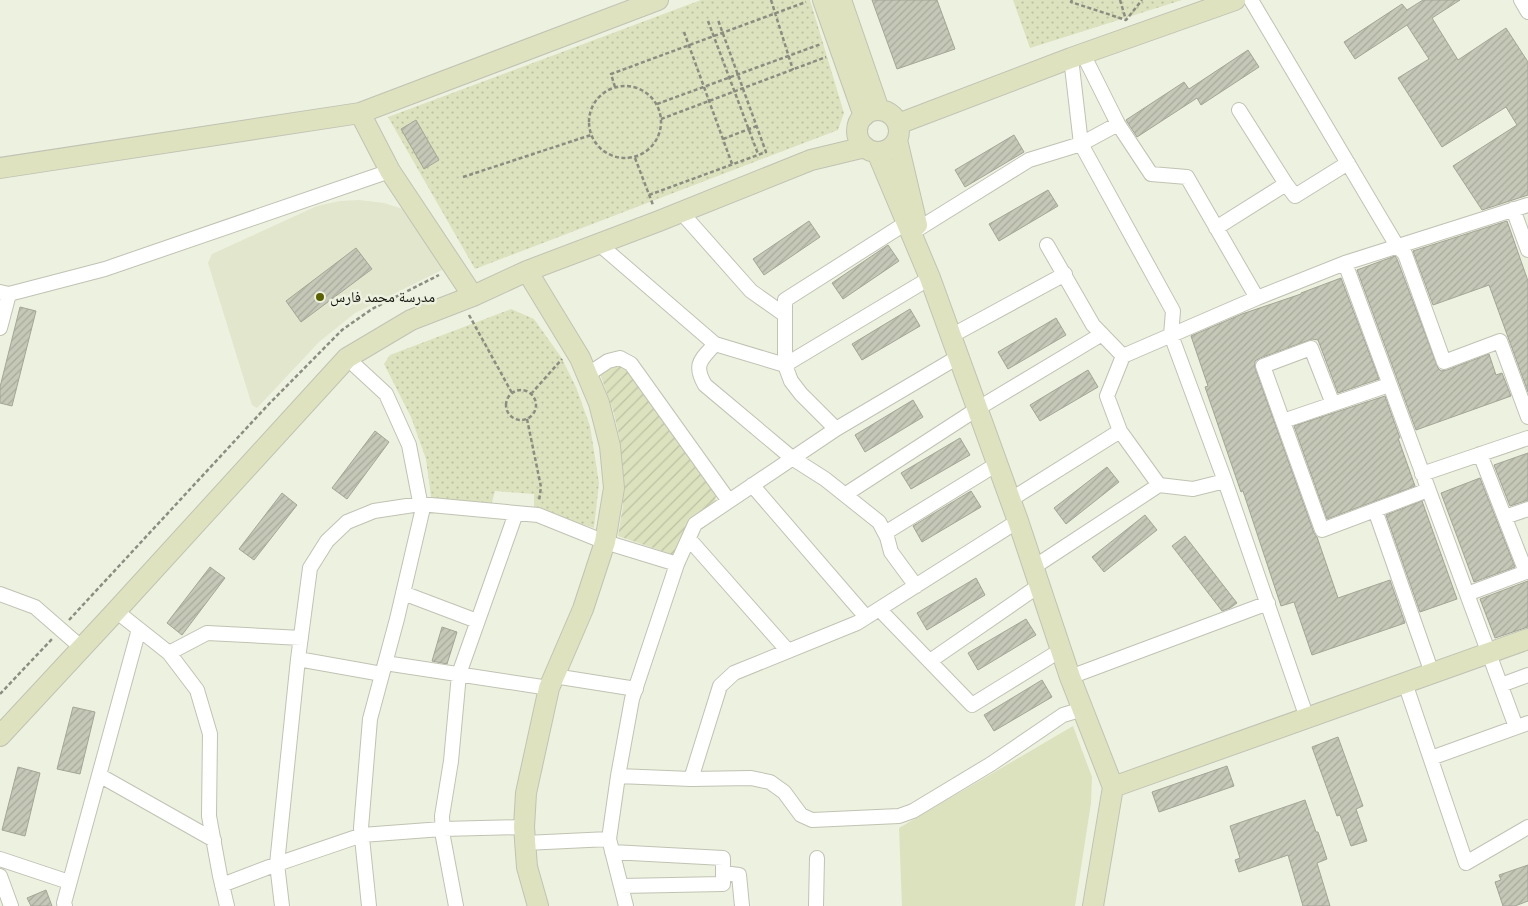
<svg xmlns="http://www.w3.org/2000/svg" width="1528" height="906" font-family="Figtree,'Noto Naskh Arabic',sans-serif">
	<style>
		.built { fill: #e1e6cd }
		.grass { fill: #dce2be }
		.park { fill: url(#park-dots) }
		.garden { fill: url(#garden-furrows) }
		.building { fill: url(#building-hatch); stroke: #a3a696 }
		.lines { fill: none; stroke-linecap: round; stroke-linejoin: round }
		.street-casing { stroke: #c0c3b3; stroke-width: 16 }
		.secondary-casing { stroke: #c0c3b3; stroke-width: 22 }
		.path { stroke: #8a8d80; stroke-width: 2.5; stroke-dasharray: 4 2.5; stroke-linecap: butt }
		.street { stroke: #fff; stroke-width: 14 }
		.secondary { stroke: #dfe2be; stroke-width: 20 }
		.poi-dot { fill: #5a6200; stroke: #edf1df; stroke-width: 2 }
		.labels { text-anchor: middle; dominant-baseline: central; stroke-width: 5; stroke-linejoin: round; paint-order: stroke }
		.poi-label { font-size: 15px; fill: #14150f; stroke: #edf1df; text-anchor: start }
	</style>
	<defs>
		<pattern id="park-dots" width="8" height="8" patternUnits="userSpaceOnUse" patternTransform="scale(1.25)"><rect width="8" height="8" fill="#dce2be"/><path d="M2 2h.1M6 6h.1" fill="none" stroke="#bcc1a2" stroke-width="1.8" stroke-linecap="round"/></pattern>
		<pattern id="garden-furrows" width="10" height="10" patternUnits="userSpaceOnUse" patternTransform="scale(1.25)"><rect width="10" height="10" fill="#dce2be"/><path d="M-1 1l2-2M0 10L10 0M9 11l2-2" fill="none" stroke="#bcc1a2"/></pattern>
		<pattern id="building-hatch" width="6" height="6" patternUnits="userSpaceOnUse" patternTransform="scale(1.25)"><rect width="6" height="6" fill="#c5c8b7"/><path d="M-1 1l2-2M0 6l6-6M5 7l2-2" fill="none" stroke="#a8ab9c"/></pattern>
	</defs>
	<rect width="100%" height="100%" fill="#edf1df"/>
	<path class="built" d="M359 200 384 203 406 210 444 269 355 313 319 342 257 408 252 405 208 263 212 254 317 206 340 201Z"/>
	<path class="grass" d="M1073 726 1092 777 1091 803 1075 906H902L899 828Z"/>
	<path class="park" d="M701 0H810L844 113 838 130 475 269 388 117Z
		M1013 0H1182L1030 48Z
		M511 309 534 319 561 357 576 387 590 426 599 483 594 528 534 508V494L495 491 491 506 432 504 426 459 411 417 384 364 390 355Z"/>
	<path class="garden" d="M621 361 717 489 715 502 689 518 677 556 618 536 623 506V479L620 439 613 410 600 374Z"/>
	<path class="building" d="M872 0H937L955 49 897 69Z
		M1423 0H1460L1432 18 1458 60 1506 28 1528 62V195L1482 210 1453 166 1517 125 1506 107 1442 147 1398 78 1429 59 1407 25 1355 59 1344 42 1402 4 1407 10Z
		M1248 50 1259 67 1201 105 1197 98 1137 137 1126 120 1184 82 1189 89Z
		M416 120 439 160 424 169 401 129Z
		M1014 135 1024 152 965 187 955 170Z
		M1048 190 1058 206 999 241 989 224Z
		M809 221 820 237 764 275 753 259Z
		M1507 221 1528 281V392L1489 285 1433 305 1413 251Z
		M888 245 899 261 843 299 832 283Z
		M356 248 372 269 301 322 286 301Z
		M1395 256 1397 259 1438 368 1441 371 1447 370 1489 354 1496 375 1502 373 1511 396 1416 430 1357 270Z
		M1341 278 1379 379 1338 393 1318 340 1312 339 1260 358 1255 361V368L1314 533 1317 537 1338 598 1390 580 1405 623 1312 655 1294 602 1281 606 1243 491 1241 492 1205 387 1208 386 1191 336 1242 314 1301 294V293Z
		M20 307 36 311 12 406 0 403V387Z
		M910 309 920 326 862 360 852 344Z
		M1056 318 1066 335 1008 369 998 352Z
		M1088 370 1098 387 1040 421 1030 405Z
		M1385 396 1400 438H1398L1415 486 1327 519 1294 426Z
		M913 400 923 417 865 452 855 435Z
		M375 431 389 442 347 499 332 488Z
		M960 438 970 455 911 489 901 473Z
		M1528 453V500L1510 506 1494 465Z
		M1107 467 1119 482 1066 524 1054 508Z
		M1480 478 1515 567 1474 582 1441 493Z
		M971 491 981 507 922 542 913 526Z
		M282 493 297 505 254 560 239 549Z
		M1422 501 1457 599 1420 612 1386 515Z
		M1145 515 1157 530 1104 572 1092 557Z
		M1185 536 1237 603 1230 608 1222 611 1172 546Z
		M210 567 225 578 182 635 167 623Z
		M976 578 985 595 927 630 917 613Z
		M1528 581V627L1495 638 1480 599Z
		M1026 619 1036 635 978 670 968 653Z
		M442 627 457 632 447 664 432 661Z
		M1042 680 1052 697 994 731 984 715Z
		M73 707 95 712 80 774 57 769Z
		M1338 737 1363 806 1356 809 1367 841 1351 846 1340 815 1337 816 1312 747Z
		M1227 766 1234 786 1159 812 1152 792Z
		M18 767 40 773 25 836 2 830Z
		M1305 800 1316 832H1318L1327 859 1317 863 1330 906H1303L1288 855 1239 872 1235 860 1240 858 1230 826Z
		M1528 865V901L1515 906H1503L1495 882 1501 880 1499 875Z
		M46 890 52 906H31L27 898Z"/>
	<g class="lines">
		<g class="street-casing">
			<path id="street" d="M1251 0 1397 246 1405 254 1444 362 1500 341 1528 417
				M1521 0 1528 12
				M1083 54 1118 124 1151 174 1187 177 1257 298
				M1239 110 1286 184
				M1118 124 1081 144 1173 311 1171 335 1225 481 1307 718
				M1513 209 1528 250
				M681 212 751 291 785 315
				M1216 228 1286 184 1295 196 1348 163
				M918 229 1029 160 1081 144 1071 58
				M599 244 715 344 785 365 930 278
				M1047 245 1093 325 1123 356 1257 298 1345 263 1528 205
				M1345 263 1516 727
				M0 292 9 294 105 269 390 171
				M0 328 9 294
				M951 336 1065 274
				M715 344C701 360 693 364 705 385L792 458 825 479 879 522 887 537 891 552 916 586
				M1123 356 1107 396 1120 431 1159 485 1193 489 1225 481
				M347 358 386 394 409 445 422 512 397 619 370 719 361 828 369 906
				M587 375 608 361 620 358 631 364 729 501
				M1333 404 1311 348 1263 366 1322 530 1428 490
				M1283 421 1389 385
				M836 429 801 394 791 381 785 365V300L906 223
				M1422 474 1528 438
				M752 485 866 617
				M846 494 977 409 1102 334
				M1010 500 1120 431
				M1375 510 1432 673
				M1505 517 1528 509
				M885 533 997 464
				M689 539 788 651
				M1034 567 1159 485
				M403 593 477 621
				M0 594 35 607 82 648
				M1467 594 1526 572 1480 454
				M879 609 972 705 1061 650
				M116 611 169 653 197 690 210 734 209 816 220 876 227 906
				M169 653 207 633 301 638
				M298 659 310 568 327 541 347 522 374 511 420 504 538 515 605 542 677 564
				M930 661 1040 585
				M385 663 549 688
				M554 676 636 689
				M1070 677 1268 603
				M1405 683 1466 863 1528 827
				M1501 685 1528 675
				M1431 758 1528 723
				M99 775 214 840
				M618 776 691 779 751 778 770 782 784 792 801 815 812 820 899 816 913 811 991 764 1063 715 1083 709
				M691 779 720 686 734 673 857 623 1018 521
				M525 843 609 839
				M612 852 723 858V884L621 886
				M0 859 69 882
				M723 873 739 875 742 906
				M0 876 11 906
				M222 885 277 864 298 659 382 674
				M65 906 64 903 139 629
				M282 906 277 864 362 835 442 829 524 827
				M456 906 443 837 442 816 451 761 459 674 516 513
				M626 906 609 839 618 776 632 699 677 564 695 524 836 429 958 357
				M816 906 817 858"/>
		</g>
		<g class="secondary-casing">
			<path id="secondary" d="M823 0 864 116
				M841 0 879 110
				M857 131a21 21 0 1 1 42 0a21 21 0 1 1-42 0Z
				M360 113 390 171 473 296
				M898 124 1071 58 1235 0
				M897 140 917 225
				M877 152 930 278 1018 521 1070 677 1113 787 1093 906
				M0 168 360 113 658 0
				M527 271 580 358 599 403 610 446 614 488 605 542 583 609 549 688 526 793 524 827 527 867 538 906
				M0 736 116 611 347 358 411 320 473 296 527 271 659 221 811 160 865 147
				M1113 787 1528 639"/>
		</g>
		<path class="path" d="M771 0 793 70
			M1072 0 1071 2 1126 20 1142 0
			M1120 0 1126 20
			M708 21 758 154
			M684 32 732 164
			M589 122a36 36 0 1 1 72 0a36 36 0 1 1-72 0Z
			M615 87 611 74 806 2
			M657 104 821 44
			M661 119 826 57
			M723 139 757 126
			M635 158 653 205
			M463 177 591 135
			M649 195 766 152 718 20
			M469 315 512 393
			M506 405a15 15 0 1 1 30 0a15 15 0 1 1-30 0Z
			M531 394 562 359
			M527 419 541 487 539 501
			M69 620 267 406 342 330 372 309 439 275
			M0 694 52 639"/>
		<use href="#street" class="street"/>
		<use href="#secondary" class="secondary"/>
	</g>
	<circle class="poi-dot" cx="320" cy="297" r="5"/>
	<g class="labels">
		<g class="poi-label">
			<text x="330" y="297">مدرسة محمد فارس</text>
		</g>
	</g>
</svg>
